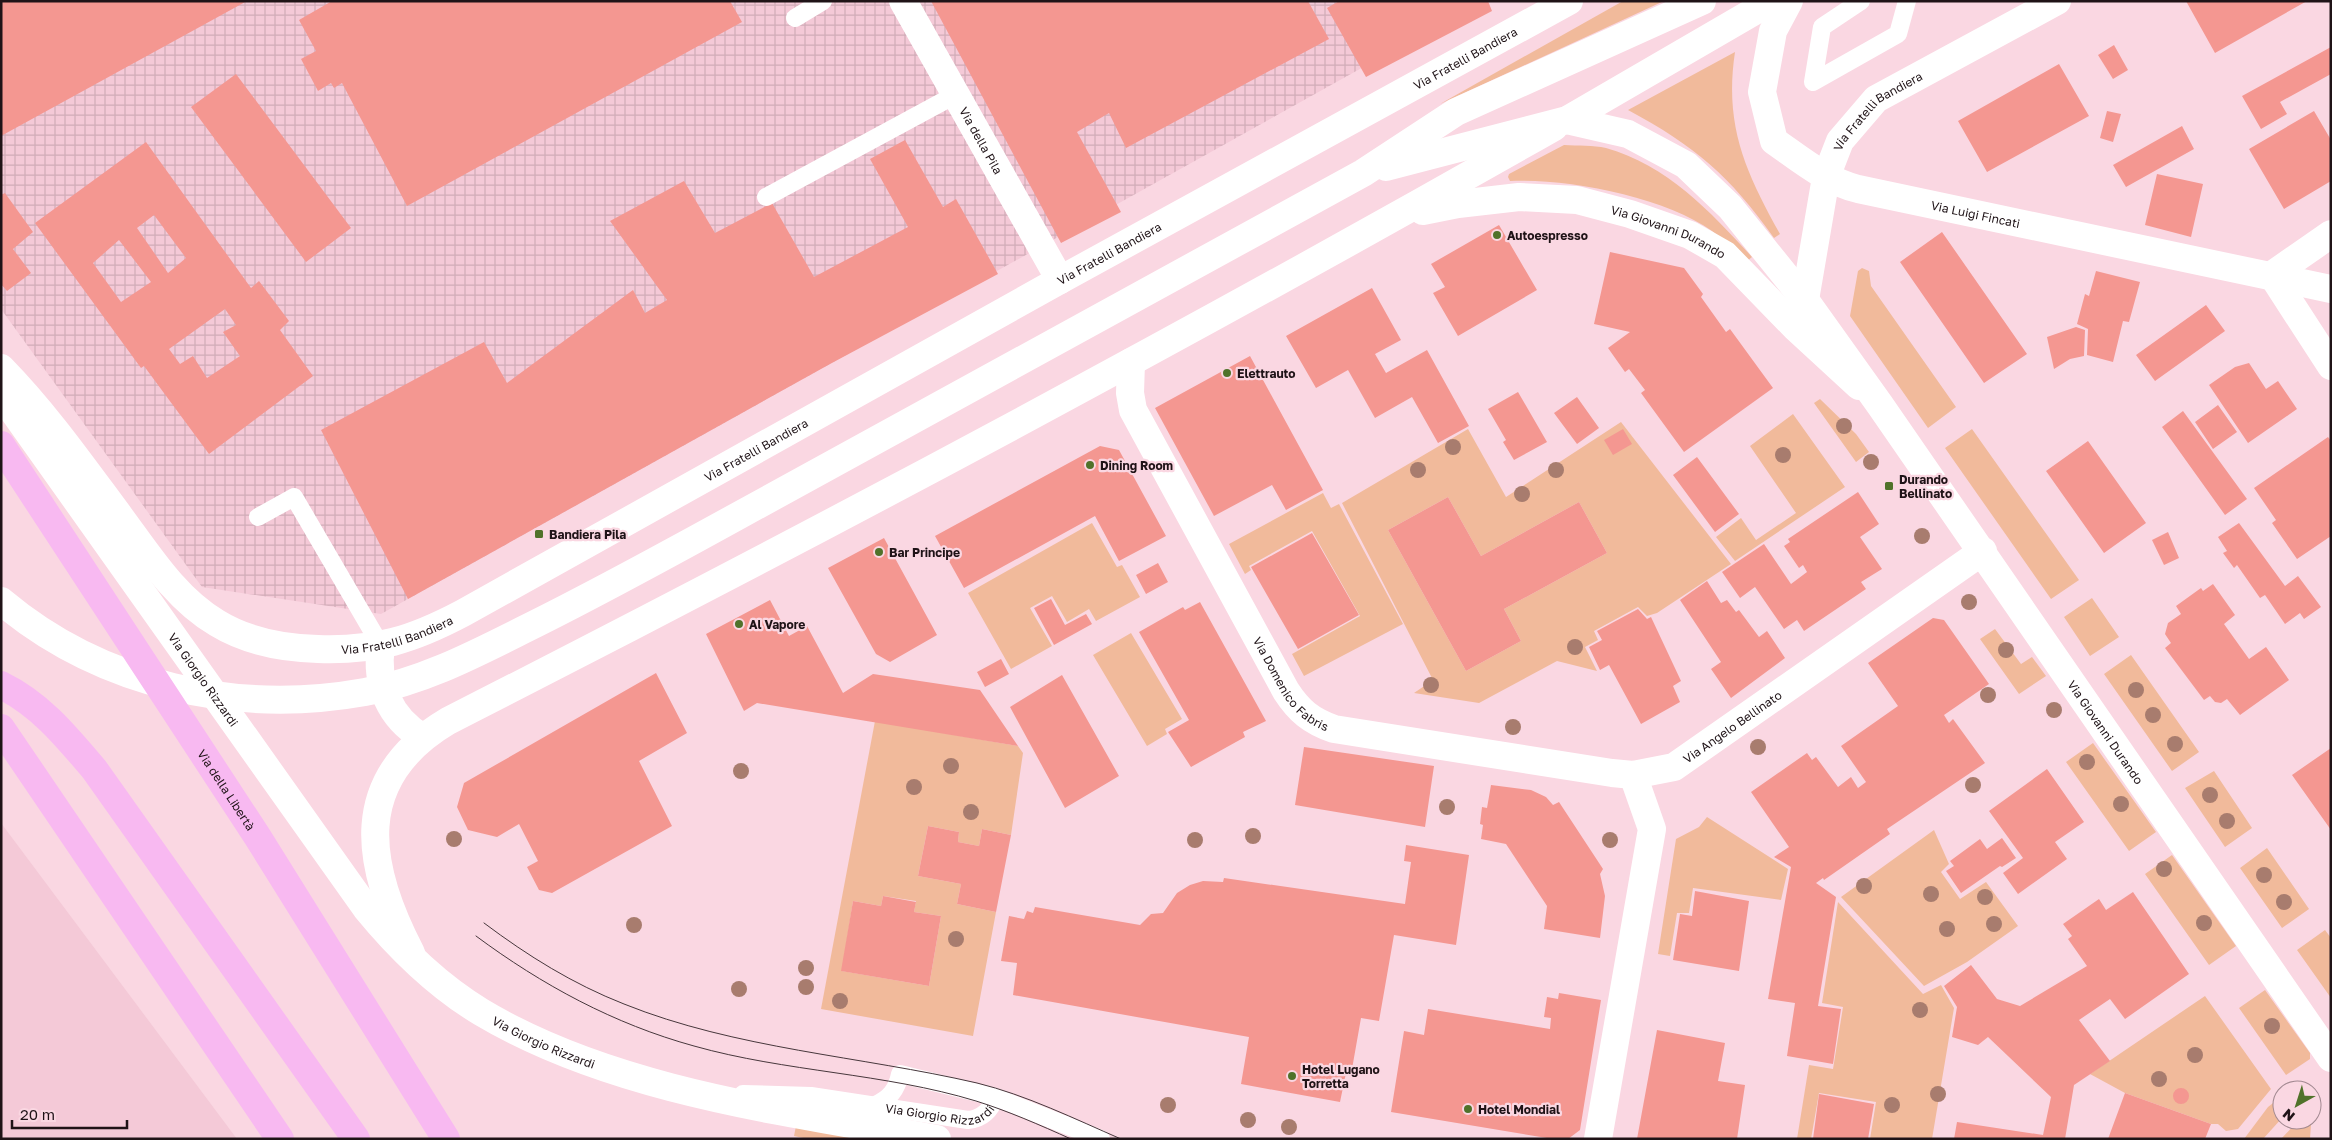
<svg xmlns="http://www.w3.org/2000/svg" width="2332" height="1140" font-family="'Golos Text',sans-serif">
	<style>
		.built { fill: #f4c9d7 }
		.industrial { fill: url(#industrial-grid) }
		.green { fill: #f1ba9b; fill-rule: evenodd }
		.building { fill: #f49791; fill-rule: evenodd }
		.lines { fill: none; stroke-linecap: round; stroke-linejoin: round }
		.lane { stroke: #fff; stroke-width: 18 }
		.street { stroke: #fff; stroke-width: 28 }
		.secondary { stroke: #fff; stroke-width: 28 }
		.highway { stroke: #f8b9f1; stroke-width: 28 }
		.tram { stroke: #47373c; stroke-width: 1 }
		.tree { fill: #a87c6e }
		.poi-dot { fill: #50722a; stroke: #fad7e2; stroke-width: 2 }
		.labels { text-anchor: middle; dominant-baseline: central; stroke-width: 4.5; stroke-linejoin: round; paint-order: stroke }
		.street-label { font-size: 12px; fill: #1f1317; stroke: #fad7e2 }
		.poi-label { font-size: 12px; font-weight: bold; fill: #1f1317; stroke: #fad7e2; text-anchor: start }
	</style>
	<defs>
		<pattern id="industrial-grid" width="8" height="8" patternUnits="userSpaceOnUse" patternTransform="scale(1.25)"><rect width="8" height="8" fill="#f4c9d7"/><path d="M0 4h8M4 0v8" fill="none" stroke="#d1acb8"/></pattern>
	</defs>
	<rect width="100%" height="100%" fill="#fad7e2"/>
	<path class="built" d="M1 823 237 1139H1Z"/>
	<path class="industrial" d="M1 1H1482L381 614 202 587 1 309Z"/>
	<path class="green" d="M1623 1H1664L1440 104Z
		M1735 52C1724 125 1745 171 1780 234L1774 238C1730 176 1695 146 1628 110Z
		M1564 145C1578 146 1593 145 1606 148 1667 165 1711 212 1752 257L1746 262C1735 252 1724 240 1712 231 1665 197 1567 178 1510 181L1508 177 1509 174Z
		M1862 268 1869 271 1871 286 1956 407 1928 428 1850 316 1858 271Z
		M1820 399 1856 434 1869 452 1856 462 1814 403Z
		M1793 414 1845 487 1735 561 1716 537 1741 518 1756 540 1796 513 1750 446Z
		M1621 422 1731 564 1657 613 1647 616 1638 607 1594 631 1598 640 1585 647 1597 671 1557 661 1479 703 1414 693 1433 680 1342 503 1468 429 1506 497ZM1448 497 1481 556 1579 502 1607 553 1504 609 1521 641 1466 671 1388 530Z
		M1972 429 2079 580 2051 599 1945 448Z
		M1323 493 1331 508 1339 504 1403 624 1304 676 1292 654 1360 616 1312 531 1249 566 1251 570 1245 574 1229 544Z
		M1092 523 1117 567 1122 565 1140 597 1096 621 1089 609 1067 622 1052 596 1030 608 1052 646 1011 669 968 593Z
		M2092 598 2119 637 2090 656 2064 617Z
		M1995 629 2021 664 2032 657 2046 676 2019 694 1980 639Z
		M1131 633 1182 719 1165 729 1167 734 1147 746 1093 655Z
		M2131 655 2199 752 2172 771 2104 674Z
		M875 721 1018 746 1023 753 1011 835 982 829 979 846 958 842 959 832 928 826 918 876 961 884 957 904 996 912 973 1036 821 1009ZM883 896 916 901 914 912 941 916 929 986 842 971 853 901 881 906Z
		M2093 743 2156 832 2129 851 2066 762Z
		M2214 771 2252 828 2225 847 2185 788Z
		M1707 817 1788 869 1781 900 1693 888 1689 913H1677L1670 956 1658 954 1676 839 1699 827Z
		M1934 830 1949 864 1941 872 1960 899 1986 882 2018 926 1967 962 1924 986 1841 897Z
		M2267 848 2309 909 2282 928 2240 868Z
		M2172 855 2236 946 2209 965 2145 874Z
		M1838 902 1923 994 1941 985 1954 1008 1932 1139H1870L1876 1102 1819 1093 1811 1139H1797L1809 1065 1833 1069 1843 1007 1822 1003Z
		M2325 930 2331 938V998L2297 950Z
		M2265 990 2310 1053V1059L2286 1075 2239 1008Z
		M2205 996 2271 1089 2238 1129 2226 1131 2218 1124H2211L2125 1093 2090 1074Z
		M2282 1096V1118L2263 1139H2244L2268 1107Z
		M2312 1109 2310 1139H2281L2299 1120H2312Z
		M796 1126 861 1139H808L794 1136Z"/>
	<path class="building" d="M1 1H247L1 136Z
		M332 1H730L742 22 407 206 342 83 334 88 331 83 318 91 301 59 316 51 299 20Z
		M931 1H1308L1329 39 1126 148 1109 113 1077 132 1121 212 1061 243Z
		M1339 1H1488L1492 11 1366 77 1327 8Z
		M2186 1H2307L2215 53Z
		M2114 45 2128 70 2113 79 2098 55Z
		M2331 47V74L2280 102 2287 114 2261 129 2242 96Z
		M2059 64 2089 116 1987 172 1958 121Z
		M236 74 351 228 306 262 191 107Z
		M2107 111 2121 114 2113 142 2100 138Z
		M2314 111 2331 140V181L2284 209 2249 149Z
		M2182 126 2194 149 2126 187 2113 165Z
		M905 140 943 207 956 199 998 274 830 364 408 599 321 430 484 342 507 383 633 290 645 313 667 300 610 221 684 181 715 233 772 203 814 277 908 227 870 159Z
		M146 142 251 288 259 281 289 321 280 330 313 376 209 454 144 366 141 368 35 223ZM154 215 186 258 168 273 137 228ZM119 240 151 282 121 302 93 263ZM225 309 236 325 223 332 240 356 207 378 193 356 180 364 169 349Z
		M2157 174 2203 184 2191 237 2145 225Z
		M5 193 33 232 13 249 31 273 7 291 1 284V195Z
		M1499 225 1537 290 1458 336 1433 293 1445 287 1431 264Z
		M1942 232 2027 354 1984 383 1900 262Z
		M1610 252 1684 268 1703 294 1701 297 1726 332 1730 329 1773 388 1684 452 1641 393 1645 390 1629 369 1625 372 1608 348 1630 332 1594 324Z
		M2096 271 2140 282 2129 322 2123 321 2113 362 2087 355 2088 329 2077 324 2085 294 2089 296Z
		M1372 288 1401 340 1375 354 1386 373 1427 350 1469 426 1438 443 1412 397 1375 418 1348 370 1316 388 1286 336Z
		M2206 305 2225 331 2155 381 2136 355Z
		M2076 327 2085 330 2084 356 2070 359 2054 369 2047 337Z
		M1250 356 1323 490 1286 510 1272 485 1214 516 1155 408Z
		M2249 363 2266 389 2278 381 2297 409 2248 443 2209 385 2235 367Z
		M1518 392 1547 442 1514 460 1503 442 1506 440 1488 409Z
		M1577 397 1599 428 1577 444 1554 413Z
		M2218 405 2237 432 2213 449 2195 422Z
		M2183 411 2247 499 2225 515 2162 427Z
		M1623 429 1632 444 1613 455 1604 440Z
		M2328 437 2331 441V536L2297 559 2272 523 2276 520 2254 488Z
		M2088 441 2146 523 2104 553 2046 471Z
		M1100 446 1119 450 1166 536 1119 561 1095 516 964 588 935 536Z
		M1697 457 1739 514 1715 532 1673 475Z
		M1858 492 1879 524 1860 537 1882 569 1861 582 1866 589 1804 631 1797 620 1784 629 1755 587 1740 598 1722 572 1764 544 1791 584 1807 572 1803 565 1799 568 1784 546 1790 542 1788 539Z
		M1448 497 1481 556 1579 502 1607 553 1504 609 1521 641 1466 671 1388 530Z
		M2239 523 2285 586 2298 576 2321 607 2304 619 2300 613 2285 624 2265 595 2260 598 2237 565 2234 568 2223 553 2227 551 2218 537Z
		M2168 532 2179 558 2164 565 2152 540Z
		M1312 533 1359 615 1298 649 1251 567Z
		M884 538 937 635 890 662 876 654 828 568Z
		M1158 563 1168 582 1146 594 1136 575Z
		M1707 581 1721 603 1727 600 1736 612 1739 610 1759 637 1767 631 1785 658 1731 698 1711 669 1721 662 1680 600Z
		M2213 584 2235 615 2224 624 2249 659 2266 647 2289 680 2240 715 2227 699 2221 703 2215 702 2210 696 2204 700 2165 648 2171 643 2165 634 2168 623 2181 614 2176 606 2201 588 2203 591Z
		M1051 599 1065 625 1086 614 1092 624 1054 645 1034 608Z
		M770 600 789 636 807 626 843 693 873 674 980 690 1018 746 757 703 744 711 706 634Z
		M1200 602 1266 721 1243 732 1245 737 1191 767 1168 732 1189 720 1139 632 1183 607 1185 610Z
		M1638 609 1647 619 1651 617 1681 681 1673 686 1680 702 1641 724 1609 665 1600 670 1589 647 1602 640 1597 631Z
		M1933 618 1944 620 1989 684 1944 715 1949 723 1953 719 1985 763 1887 829 1890 834 1824 880 1823 878 1816 883 1836 897 1818 1006 1841 1009 1833 1064 1787 1056 1795 1003 1768 999 1791 867 1774 857 1789 847 1751 792 1807 753 1812 760 1816 757 1838 787 1851 777 1858 788 1866 782 1841 746 1898 706 1868 663Z
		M1001 659 1009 674 985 687 977 672Z
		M656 673 687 733 639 761 672 826 552 893 539 890 527 867 538 861 519 824 497 837 468 830 457 807 464 783Z
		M1062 675 1119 776 1065 808 1010 707Z
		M1304 747 1434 766 1425 827 1295 805Z
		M2331 748V830L2292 775Z
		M2047 769 2084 822 2055 842 2067 859 2018 894 2003 873 2023 858 1989 811Z
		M1491 785 1531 790 1546 797 1553 805 1559 802 1603 869 1600 874 1605 896 1600 938 1544 929 1547 906 1506 844 1481 839 1483 825 1480 824 1482 807 1487 808Z
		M928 826 959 832 958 842 979 846 982 829 1011 835 996 912 957 904 961 884 918 876Z
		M2002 838 2016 858 2002 867 2000 866 1961 893 1946 871 1954 866 1950 861 1980 839 1987 849Z
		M1406 845 1469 855 1456 945 1394 935 1379 1021 1361 1018 1352 1069 1347 1068 1340 1102 1241 1084 1249 1037 1013 995 1017 963 1001 961 1009 916 1024 919 1027 911 1033 913 1035 907 1140 925 1151 914 1163 913 1177 893 1190 885 1203 881 1223 882 1224 878 1405 904 1411 862 1404 861Z
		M1695 891 1749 901 1739 971 1673 960 1680 914 1692 916Z
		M2133 892 2189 974 2125 1019 2110 999 2079 1020 2110 1061 2074 1085 2065 1139H1954L1957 1122 2043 1135 2051 1097 1988 1037 1978 1045 1952 1037 1957 1007 1944 986 1971 965 1997 999 2020 1006 2087 966 2068 939 2072 936 2063 924 2099 899 2106 910Z
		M883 896 916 902 914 912 941 916 929 986 841 971 853 901 881 906Z
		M1559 993 1601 1000 1580 1130 1568 1139H1553L1391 1112 1404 1031 1424 1035 1428 1009 1550 1029 1551 1018 1544 1017 1547 997 1558 999Z
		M1657 1030 1725 1043 1718 1081 1745 1085 1737 1139H1637Z
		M2173 1096a8 8 0 1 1 16 0a8 8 0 1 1-16 0Z
		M2125 1093 2211 1124 2205 1139H2108Z
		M1819 1094 1874 1104 1868 1139H1813Z"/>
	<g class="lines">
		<g class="lane">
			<path d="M1861 1 1822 27 1813 82 1898 34 1907 1"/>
			<path d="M795 18 823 1"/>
			<path d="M766 197 955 95"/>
			<path d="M258 517 294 497 381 646"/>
			<path id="s1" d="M743 1094 811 1096 968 1120C982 1119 991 1110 995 1097"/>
			<path d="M875 1105C890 1099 897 1089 900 1074L995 1097 1101 1139"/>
		</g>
		<g class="street">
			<path id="s2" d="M903 1 1060 280"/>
			<path id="s3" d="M1789 1 1773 31 1762 92 1774 141C1800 159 1826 181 1858 189L2331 289"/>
			<path id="s4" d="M1423 211 1458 204 1519 197 1577 200 1630 214 1690 235 1725 255 1796 328 1859 386"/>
			<path d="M2331 234 2272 275 2331 366"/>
			<path id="s5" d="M1805 300 1826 177 1840 141 1876 99 2057 1"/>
			<path id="s6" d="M1131 362 1130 393 1133 410 1286 691C1299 711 1311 721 1334 729L1612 773 1633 775 1674 767 1983 551"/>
			<path d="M381 646C375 684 390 718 422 737"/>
			<path d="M411 953C365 865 350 779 448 721 821 531 1190 334 1554 127"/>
			<path d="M1598 1139 1652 829 1633 775"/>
		</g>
		<g class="secondary">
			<path id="s7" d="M1567 120 1628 134 1686 165 1730 207 1805 300 1880 405 2331 1058"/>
			<path d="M1386 167 1567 120 1772 1"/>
			<path id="s8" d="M1 368C46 414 83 467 121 518 149 556 176 599 217 623 248 642 283 648 318 649 376 651 412 640 463 613L1060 280 1569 1"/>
			<path id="s9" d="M1 394 366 908C398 947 438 986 481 1012 613 1091 787 1112 937 1139"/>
			<path d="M1 601C102 686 237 715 365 692 424 681 475 654 527 628 598 593 667 555 736 517 945 403 1154 288 1363 173L1456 112 1702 1"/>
		</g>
		<g class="highway">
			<path id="s10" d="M1 445 257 836 446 1139"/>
			<path d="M1 685C40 704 66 736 94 769L356 1139"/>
			<path d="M1 728 280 1139"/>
		</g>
		<path class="tram" d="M484 923C528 956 573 984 624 1004 736 1049 860 1056 977 1083 1026 1095 1075 1119 1121 1139
			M476 936C542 985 614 1024 694 1046 786 1072 884 1073 976 1101 1008 1111 1040 1125 1071 1139"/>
	</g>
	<g class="tree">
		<circle cx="1844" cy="426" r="8"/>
		<circle cx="1453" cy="447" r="8"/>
		<circle cx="1783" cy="455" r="8"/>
		<circle cx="1871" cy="462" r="8"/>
		<circle cx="1418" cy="470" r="8"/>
		<circle cx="1556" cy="470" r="8"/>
		<circle cx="1522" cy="494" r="8"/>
		<circle cx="1922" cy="536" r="8"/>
		<circle cx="1969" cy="602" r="8"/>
		<circle cx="1575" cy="647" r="8"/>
		<circle cx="2006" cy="650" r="8"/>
		<circle cx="1431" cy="685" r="8"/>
		<circle cx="2136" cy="690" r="8"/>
		<circle cx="1988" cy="695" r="8"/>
		<circle cx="2054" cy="710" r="8"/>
		<circle cx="2153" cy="715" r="8"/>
		<circle cx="1513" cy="727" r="8"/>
		<circle cx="2175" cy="744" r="8"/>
		<circle cx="1758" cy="747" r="8"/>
		<circle cx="2087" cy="762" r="8"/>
		<circle cx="951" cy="766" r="8"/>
		<circle cx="741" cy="771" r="8"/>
		<circle cx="1973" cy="785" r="8"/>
		<circle cx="914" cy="787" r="8"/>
		<circle cx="2210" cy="795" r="8"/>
		<circle cx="2121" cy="804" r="8"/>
		<circle cx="1447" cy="807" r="8"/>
		<circle cx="971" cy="812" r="8"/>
		<circle cx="2227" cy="821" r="8"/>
		<circle cx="1253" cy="836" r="8"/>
		<circle cx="454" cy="839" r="8"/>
		<circle cx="1195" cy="840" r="8"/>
		<circle cx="1610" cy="840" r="8"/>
		<circle cx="2164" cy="869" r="8"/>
		<circle cx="2264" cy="875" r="8"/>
		<circle cx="1864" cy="886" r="8"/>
		<circle cx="1931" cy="894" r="8"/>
		<circle cx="1985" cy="897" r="8"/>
		<circle cx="2284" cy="902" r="8"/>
		<circle cx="2204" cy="923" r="8"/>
		<circle cx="1994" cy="924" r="8"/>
		<circle cx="634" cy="925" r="8"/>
		<circle cx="1947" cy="929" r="8"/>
		<circle cx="956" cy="939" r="8"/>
		<circle cx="806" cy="968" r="8"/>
		<circle cx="806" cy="987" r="8"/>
		<circle cx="739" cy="989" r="8"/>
		<circle cx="840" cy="1001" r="8"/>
		<circle cx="1920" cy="1010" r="8"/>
		<circle cx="2272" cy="1026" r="8"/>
		<circle cx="2195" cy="1055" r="8"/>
		<circle cx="2159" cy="1079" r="8"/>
		<circle cx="1938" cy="1094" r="8"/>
		<circle cx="1168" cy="1105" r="8"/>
		<circle cx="1892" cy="1105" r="8"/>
		<circle cx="1248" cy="1120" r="8"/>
		<circle cx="1289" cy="1127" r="8"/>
	</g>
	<g class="poi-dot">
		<circle cx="1497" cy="235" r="5"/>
		<circle cx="1227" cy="373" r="5"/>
		<circle cx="1090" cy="465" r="5"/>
		<rect x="1884" y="481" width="10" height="10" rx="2.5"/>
		<rect x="534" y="529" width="10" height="10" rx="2.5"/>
		<circle cx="879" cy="552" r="5"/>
		<circle cx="739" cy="624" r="5"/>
		<circle cx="1292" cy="1076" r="5"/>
		<circle cx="1468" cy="1109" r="5"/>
	</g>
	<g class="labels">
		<g class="street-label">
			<text stroke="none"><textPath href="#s8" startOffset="1738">Via Fratelli Bandiera</textPath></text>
			<text stroke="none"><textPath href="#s5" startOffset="212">Via Fratelli Bandiera</textPath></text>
			<text stroke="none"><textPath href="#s2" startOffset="160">Via della Pila</textPath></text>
			<text stroke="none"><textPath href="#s3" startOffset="364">Via Luigi Fincati</textPath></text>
			<text stroke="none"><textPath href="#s4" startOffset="252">Via Giovanni Durando</textPath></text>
			<text stroke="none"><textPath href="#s8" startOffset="1332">Via Fratelli Bandiera</textPath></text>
			<text stroke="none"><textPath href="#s8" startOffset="928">Via Fratelli Bandiera</textPath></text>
			<text stroke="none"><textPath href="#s8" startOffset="522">Via Fratelli Bandiera</textPath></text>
			<text stroke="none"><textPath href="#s9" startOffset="350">Via Giorgio Rizzardi</textPath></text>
			<text stroke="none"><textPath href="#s6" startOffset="366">Via Domenico Fabris</textPath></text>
			<text stroke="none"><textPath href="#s6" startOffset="846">Via Angelo Bellinato</textPath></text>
			<text stroke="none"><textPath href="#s7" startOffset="835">Via Giovanni Durando</textPath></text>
			<text stroke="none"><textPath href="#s10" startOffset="412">Via della Libertà</textPath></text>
			<text stroke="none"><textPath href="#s9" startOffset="856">Via Giorgio Rizzardi</textPath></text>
			<text stroke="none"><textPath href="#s1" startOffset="199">Via Giorgio Rizzardi</textPath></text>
		</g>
		<g class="poi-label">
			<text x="1507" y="235">Autoespresso</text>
			<text x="1237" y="373">Elettrauto</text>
			<text x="1100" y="465">Dining Room</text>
			<text x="1899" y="479">Durando<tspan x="1899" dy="14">Bellinato</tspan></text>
			<text x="549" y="534">Bandiera Pila</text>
			<text x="889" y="552">Bar Principe</text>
			<text x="749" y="624">Al Vapore</text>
			<text x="1302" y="1069">Hotel Lugano<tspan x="1302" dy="14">Torretta</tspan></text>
			<text x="1478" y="1109">Hotel Mondial</text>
		</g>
	</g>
	<rect width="2332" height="1140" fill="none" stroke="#1f1317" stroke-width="5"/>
	<g transform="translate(2297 1105) rotate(219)"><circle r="24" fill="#fad7e2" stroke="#a28991"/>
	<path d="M0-4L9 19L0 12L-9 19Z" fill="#50722a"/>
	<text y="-8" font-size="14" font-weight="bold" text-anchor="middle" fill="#1f1317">N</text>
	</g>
	<path d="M12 1120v8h115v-8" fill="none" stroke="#1f1317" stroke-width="2.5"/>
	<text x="20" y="1120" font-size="15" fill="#1f1317" stroke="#fad7e2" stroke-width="4" paint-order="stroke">20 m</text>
</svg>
